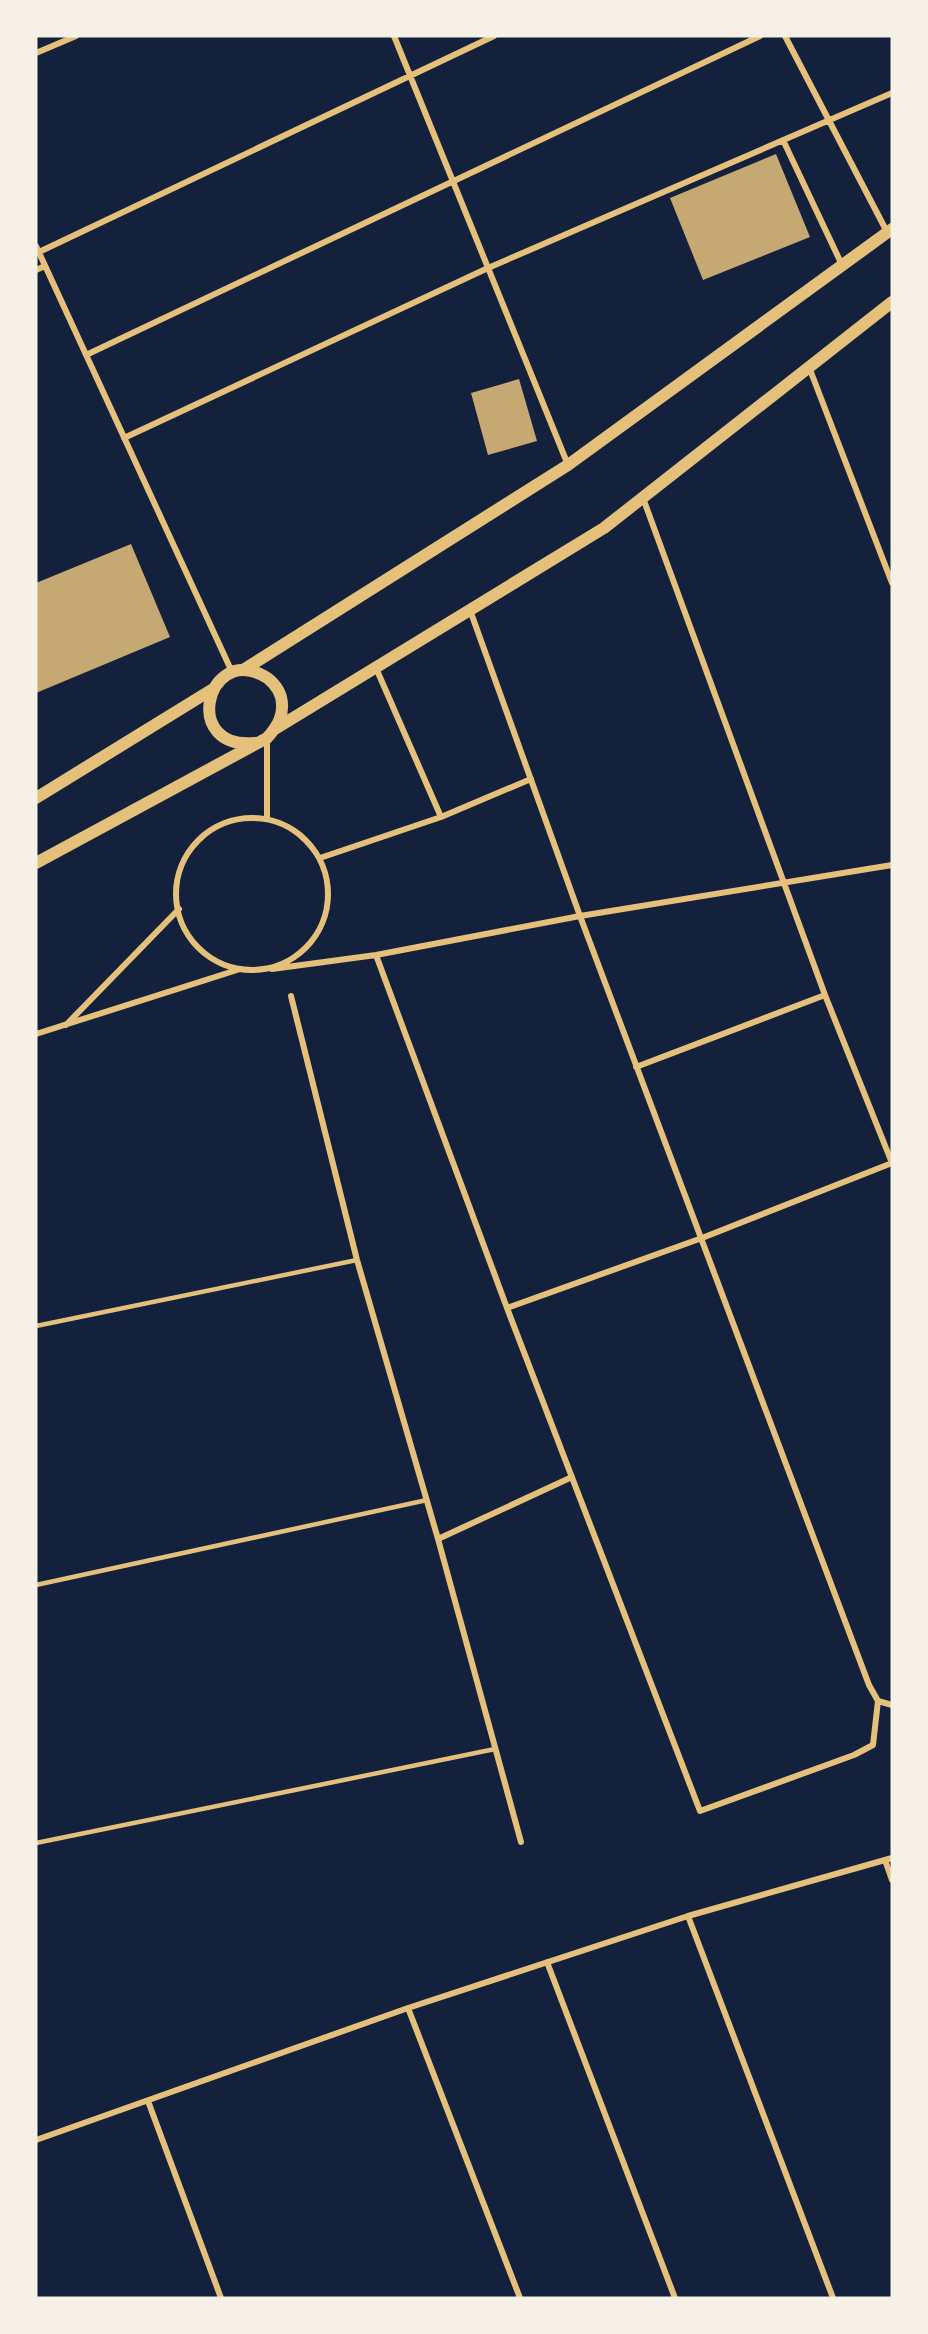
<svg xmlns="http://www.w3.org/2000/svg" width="928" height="2334" font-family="Merriweather,serif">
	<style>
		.building { fill: #c6a872 }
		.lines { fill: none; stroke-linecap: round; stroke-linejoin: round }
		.service { stroke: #e5c07b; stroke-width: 4.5 }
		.minor { stroke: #e5c07b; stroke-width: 6 }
		.secondary { stroke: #e5c07b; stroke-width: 12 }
	</style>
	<rect width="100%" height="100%" fill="#14213d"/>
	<path class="building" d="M776 154 810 237 703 280 670 198Z
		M519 379 537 441 488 455 471 393Z
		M131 544 170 637 36 693V583Z"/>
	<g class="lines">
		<path class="service" d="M36 1326 357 1260
			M36 1585 427 1500
			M36 1843 495 1749"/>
		<path class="minor" d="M394 36 568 465
			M785 36 887 232
			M36 53 76 36
			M783 140 842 265
			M36 246 232 672
			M39 252 494 36
			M36 270 45 266
			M86 355 760 36
			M809 367 892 583
			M124 438 488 268 892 93
			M643 498 825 995 892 1163
			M470 610 580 916 869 1685 878 1701 892 1705
			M376 668 441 817
			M267 738V819
			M176 894a76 76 0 1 1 152 0a76 76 0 1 1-152 0Z
			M320 858 441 817 531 779
			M376 955 507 1308 700 1811 854 1755 873 1745 878 1701
			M272 969 376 955 580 916 892 865
			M291 996 357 1260 438 1539 521 1842
			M66 1025 179 909
			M36 1034 237 970
			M636 1067 825 995
			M507 1308 702 1238 892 1163
			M438 1539 572 1477
			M885 1860 892 1880
			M688 1916 833 2298
			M547 1962 675 2298
			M408 2008 520 2298
			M148 2101 221 2298
			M36 2140 408 2008 688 1916 892 1858"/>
		<path class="secondary" d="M243 670 568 465 892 229
			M275 729 604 528 892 302
			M36 798 213 689
			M36 863 267 738C278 726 285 714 281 697 278 687 270 678 260 674 206 649 182 750 255 743"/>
	</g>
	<rect width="928" height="2334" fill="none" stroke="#f6f1e7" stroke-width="75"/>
</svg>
